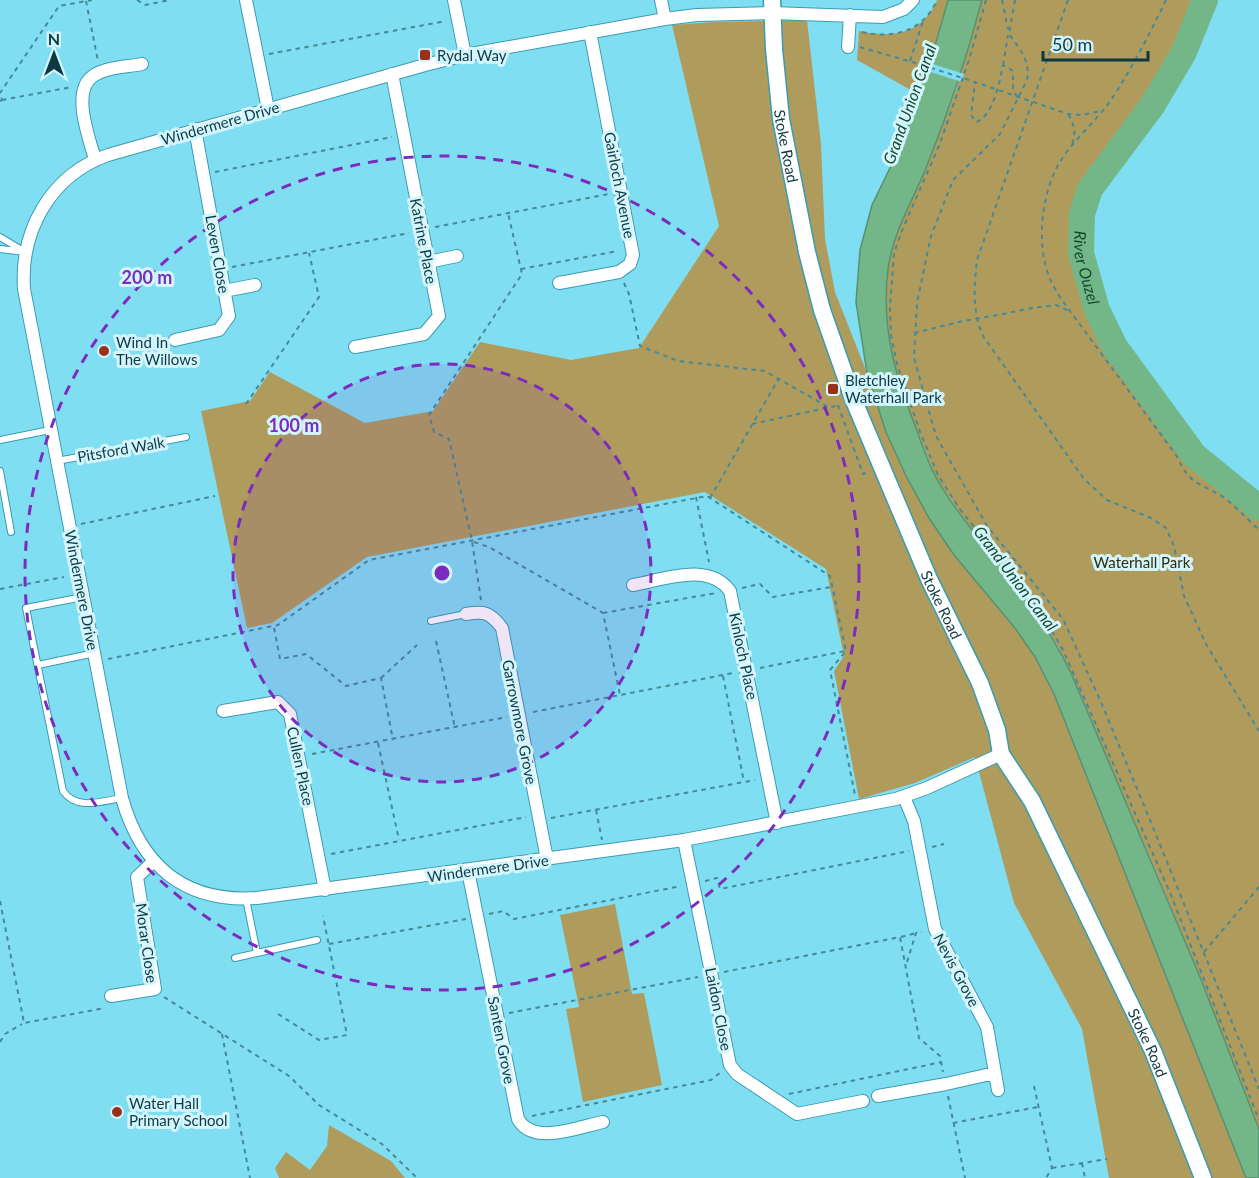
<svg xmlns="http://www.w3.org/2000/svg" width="1259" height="1178" font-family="Lato,sans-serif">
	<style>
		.green { fill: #af9c5c }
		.water { fill: #73b789; stroke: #559173; stroke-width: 1.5 }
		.pier { fill: #80def3 }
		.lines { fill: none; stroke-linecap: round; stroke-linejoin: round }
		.river { stroke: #73b789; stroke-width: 26 }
		.lane-casing { stroke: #399cb0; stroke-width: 8 }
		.street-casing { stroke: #399cb0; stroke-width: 14 }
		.secondary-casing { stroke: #399cb0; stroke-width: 19 }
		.path { stroke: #468998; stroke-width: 2; stroke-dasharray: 4.5 4.5; stroke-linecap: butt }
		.lane { stroke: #fff; stroke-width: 6 }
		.street { stroke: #fff; stroke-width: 12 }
		.secondary { stroke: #fff; stroke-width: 16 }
		.path-bridge { stroke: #468998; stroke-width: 2; stroke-dasharray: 4.5 4.5; stroke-linecap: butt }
		.ring { fill: none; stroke: #7b2cbf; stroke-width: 3; stroke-dasharray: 10 8 }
		.poi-dot { fill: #99301a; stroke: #d3f6fe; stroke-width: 2 }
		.labels { text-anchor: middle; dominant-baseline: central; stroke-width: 6; stroke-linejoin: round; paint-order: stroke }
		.poi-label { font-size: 15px; fill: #0f3941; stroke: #d3f6fe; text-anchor: start }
		.street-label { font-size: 15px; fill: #0f3941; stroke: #d3f6fe }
		.park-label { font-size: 15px; fill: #332a08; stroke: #d3f6fe }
		.water-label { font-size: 16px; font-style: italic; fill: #15482a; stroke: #d3f6fe }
		.centre { fill: #7b2cbf; stroke: #d3f6fe; stroke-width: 3 }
		.ring-label { font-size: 18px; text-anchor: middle; font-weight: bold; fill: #7b2cbf; stroke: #d3f6fe; stroke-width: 6; stroke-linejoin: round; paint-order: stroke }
	</style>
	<rect width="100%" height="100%" fill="#80def3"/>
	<path class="green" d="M937 0H948L933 53 918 94 857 60 859 31C892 38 922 35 937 0Z
		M982 0H1205L1184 52 1152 106 1090 189 1082 214 1081 253 1097 310 1115 347 1194 455 1259 508V1129L1200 977 1156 871 1059 648 1037 612 968 524 937 480 903 396 893 362 887 334 886 303 888 268 893 245 899 224 925 171 957 87Z
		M807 20 821 144 825 239 835 292 867 373 886 432 906 476 929 518 954 555 1015 628 1035 657 1054 694 1246 1178H1109L1082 1029 1014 903 975 757 915 783 859 799 834 671 844 656 826 569 705 492 367 557 272 623 247 628 201 411 250 401 270 372 365 423 433 411 480 342 571 360 639 348 719 226 672 25 713 22Z
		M615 904 632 994 644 993 662 1085 583 1102 566 1009 579 1007 560 915Z
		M329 1125 391 1161 405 1178H279L275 1168 286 1152 310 1170 327 1146Z"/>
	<path class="water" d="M948 0H982C967 57 948 113 926 168 912 202 893 232 888 269 881 328 895 375 916 428 922 445 928 463 937 479 950 504 970 526 987 549 1019 588 1049 627 1071 673L1200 977 1259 1129V1178H1246L1054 694 1035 657 1015 628 954 555 929 518 906 476 886 432 867 373 856 302 860 250 872 205 902 143 933 53Z"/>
	<path class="pier" d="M927 62 964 74 962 82 924 70Z"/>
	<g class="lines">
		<path class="river" id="s1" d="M1205 0 1184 52 1152 106 1090 189 1082 214 1081 253 1097 310 1115 347 1194 455 1259 508"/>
		<g class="lane-casing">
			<path id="lane" d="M0 237 25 252 0 249
				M0 440 50 430
				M57 461 186 437
				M0 471 11 532
				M83 597 26 608 63 791C77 811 102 801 122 798
				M431 621 466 614
				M38 665 95 653
				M246 899 257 953 317 940
				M235 958 257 953"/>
		</g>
		<g class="street-casing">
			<path id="street" d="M246 0 268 109
				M454 0 465 55
				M661 0 665 19
				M913 0 904 9 883 17 772 13 697 15 665 19 465 55 425 65 108 155C51 175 20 230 24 289L122 798C141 866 185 903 257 898L684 840 896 799 927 788 1001 754
				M848 47 850 15
				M95 159C89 138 71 91 93 76 106 67 127 67 142 64
				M428 262 457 256
				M559 283 619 272 630 264 633 255 590 32
				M224 291 255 285
				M175 340 219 330 229 316 195 129
				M355 347 424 334 439 316 392 74
				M633 585C663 580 708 561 730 591L777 823
				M466 614C484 611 490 612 502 628L547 859
				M223 711 278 702 290 714 325 890
				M904 797 914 821 935 929 987 1027 998 1090
				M684 840 730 1065 737 1074 797 1114 863 1101
				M468 871 518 1119C533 1146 578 1127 603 1122
				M111 996 155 989 137 877 154 861
				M878 1096 946 1084 995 1073"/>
		</g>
		<g class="secondary-casing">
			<g id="secondary">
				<path id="s2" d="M772 0 774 49 781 119 807 252 822 310 854 401 929 579 980 683 997 730 1001 754 1032 801 1153 1051 1203 1178"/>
			</g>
		</g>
		<path class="path" d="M137 0 145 5 170 0
			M986 0 969 60 939 146 903 228 894 253 890 307 891 335 897 364 920 432 938 475 959 508 1040 610 1064 652 1171 895 1259 1120
			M1002 0 1008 29
			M1015 0 1009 34C1019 48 1031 61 1027 80L1000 134 953 180 931 236 917 303 914 358 936 436 987 526 1063 619 1101 702 1150 820 1259 1089
			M1068 0 977 260C974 286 972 311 983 336L1084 479 1107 500 1151 518 1166 528 1174 546 1184 596 1206 644 1259 731
			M1166 0C1150 33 1133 66 1113 97 1098 120 1076 137 1061 160 1043 189 1037 235 1046 267 1050 283 1060 298 1070 311L1176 455C1190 484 1195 481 1220 495 1234 504 1247 519 1259 530
			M86 1 98 61
			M862 32C893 39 923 32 937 0
			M860 47 922 65
			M269 54 446 21
			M910 61 923 21
			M1003 65 1008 35
			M1017 97 1013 89V71L1003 65C1000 80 993 117 976 122L971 115 975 82 1068 114 1082 115 1101 111
			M2 100 72 87
			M0 101 2 100 0 93 59 6 92 0
			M1068 114C1075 126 1076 132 1072 145
			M215 172 392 137
			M435 227 609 194
			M232 267 409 233
			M521 269 618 251
			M624 283 629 294 640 346 678 361 765 371 828 407
			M914 333 963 321 998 315 1032 308 1056 305 1069 311
			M246 404 319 297 309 253
			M838 405 863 474 867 473
			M752 424 840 405
			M696 497 709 562
			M710 498 779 378
			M81 524 215 496
			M474 542 489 547 603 613 620 695
			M742 588 760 584 773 597 831 587
			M0 589 64 577
			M481 600 472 541 449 439 434 432 429 415 522 274 508 213
			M603 613 716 593
			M274 628 280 659 306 654 346 686 381 678 393 740
			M436 641 455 728
			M108 659 278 625 369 560 707 496 830 576 846 651 830 670 855 795
			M760 668 845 651
			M723 676 744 782
			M381 678 417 645
			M533 712 733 673
			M378 743 399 840
			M312 754 507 717
			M596 810 602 840
			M551 818 755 780
			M932 847 944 844
			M331 854 526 817
			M705 881 717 878 720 889 909 851
			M0 901 24 1023 105 1008
			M489 914 503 911 514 919 681 886
			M901 937 916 933
			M329 944 466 919
			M1204 952 1259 887
			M907 962 916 933 922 932
			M724 972 900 937 919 1038 940 1056 943 1072
			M164 997 289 1076 319 1105 382 1144 417 1178
			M509 1013 698 977
			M278 1014 319 1040 347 1035 323 916
			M222 1034 250 1178
			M0 1042 5 1034 22 1024
			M1034 1086 1052 1168 1046 1178
			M789 1094 942 1062
			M948 1096 965 1178
			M532 1116 711 1080 721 1072
			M953 1123 1038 1107
			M1082 1163 1085 1178
			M1052 1168 1107 1159"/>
		<use href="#lane" class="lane"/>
		<use href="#street" class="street"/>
		<use href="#secondary" class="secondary"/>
		<path class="path-bridge" d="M922 65 975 82"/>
	</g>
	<circle cx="442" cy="573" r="209" fill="#7b2cbf" fill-opacity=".12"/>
	<g class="ring">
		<circle cx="442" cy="573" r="209"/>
		<circle cx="442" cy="573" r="417"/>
	</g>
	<g class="poi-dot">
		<rect x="419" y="49" width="12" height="12" rx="3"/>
		<circle cx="104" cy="351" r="6"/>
		<rect x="827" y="383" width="12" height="12" rx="3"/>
		<circle cx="117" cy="1112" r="6"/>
	</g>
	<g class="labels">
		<g class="poi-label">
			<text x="437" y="55">Rydal Way</text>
			<text x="116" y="342">Wind In<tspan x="116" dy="17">The Willows</tspan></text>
			<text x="845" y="380">Bletchley<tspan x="845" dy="17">Waterhall Park</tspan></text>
			<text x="129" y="1103">Water Hall<tspan x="129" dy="17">Primary School</tspan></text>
		</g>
		<g class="street-label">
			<text transform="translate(220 123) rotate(-16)">Windermere Drive</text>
			<text stroke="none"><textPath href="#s2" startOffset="147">Stoke Road</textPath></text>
			<text transform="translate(620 185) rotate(79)">Gairloch Avenue</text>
			<text transform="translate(424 241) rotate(79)">Katrine Place</text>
			<text transform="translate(218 254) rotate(80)">Leven Close</text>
			<text transform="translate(121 449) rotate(-10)">Pitsford Walk</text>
			<text transform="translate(82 590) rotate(79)">Windermere Drive</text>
			<text stroke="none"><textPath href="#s2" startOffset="633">Stoke Road</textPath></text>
			<text transform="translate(744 656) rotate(78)">Kinloch Place</text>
			<text transform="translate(520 722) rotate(79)">Garrowmore Grove</text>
			<text transform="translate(301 766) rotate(78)">Cullen Place</text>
			<text transform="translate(488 868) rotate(-8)">Windermere Drive</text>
			<text transform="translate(147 943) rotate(82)">Morar Close</text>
			<text transform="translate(957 970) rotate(62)">Nevis Grove</text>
			<text transform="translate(719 1009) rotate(79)">Laidon Close</text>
			<text transform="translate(502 1040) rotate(79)">Santen Grove</text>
			<text stroke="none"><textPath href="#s2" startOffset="1119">Stoke Road</textPath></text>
		</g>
		<g class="park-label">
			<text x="1142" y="562">Waterhall Park</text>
		</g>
		<g class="water-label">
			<text transform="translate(909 104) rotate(-70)">Grand Union Canal</text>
			<text stroke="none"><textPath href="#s1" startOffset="303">River Ouzel</textPath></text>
			<text transform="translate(1016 578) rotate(53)">Grand Union Canal</text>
		</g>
	</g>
	<circle cx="442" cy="573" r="9" class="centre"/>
	<g class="ring-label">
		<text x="147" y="284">200 m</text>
		<text x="294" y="432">100 m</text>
	</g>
	<g transform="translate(54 54)" stroke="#d3f6fe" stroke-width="4.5" paint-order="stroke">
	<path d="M0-4.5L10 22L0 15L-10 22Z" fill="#0f3941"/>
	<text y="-9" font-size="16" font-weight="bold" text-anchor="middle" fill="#0f3941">N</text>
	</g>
	<path d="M1043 51v9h105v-9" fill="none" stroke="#0f3941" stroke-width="3"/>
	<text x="1052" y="51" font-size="18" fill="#0f3941" stroke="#d3f6fe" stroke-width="4.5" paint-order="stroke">50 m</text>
</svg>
